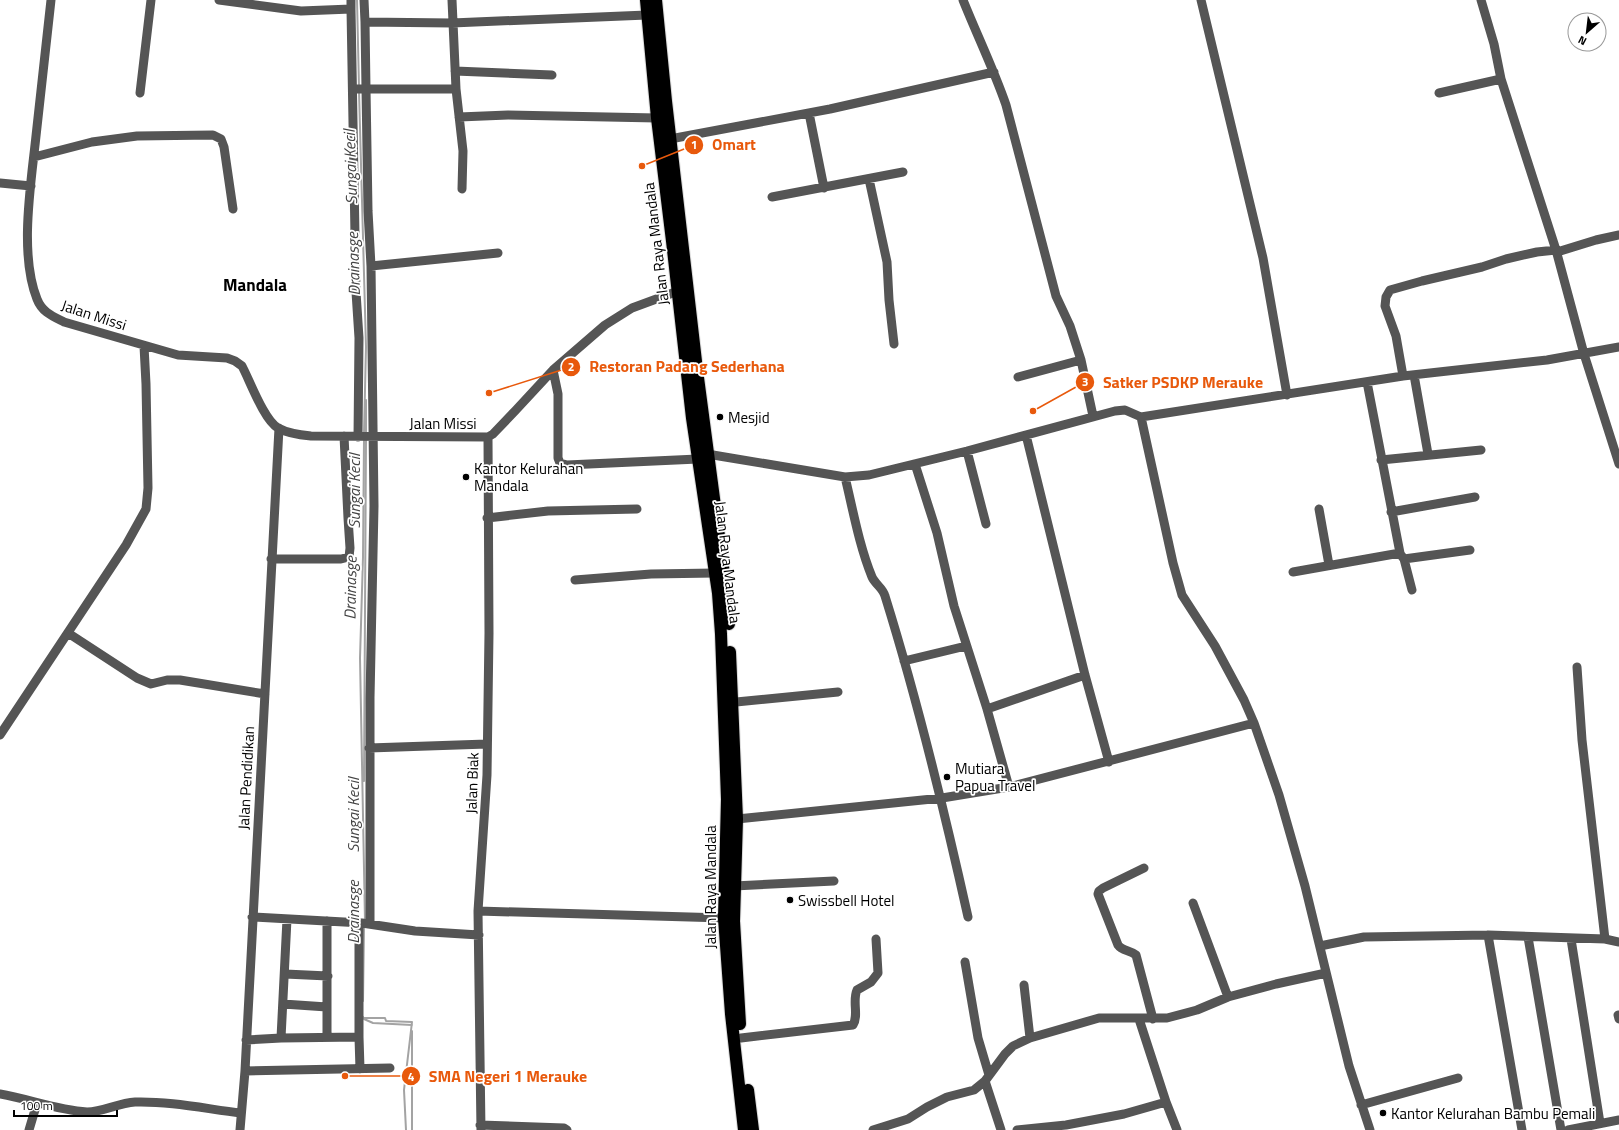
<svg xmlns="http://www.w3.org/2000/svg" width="1619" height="1130" font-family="'Titillium Web',sans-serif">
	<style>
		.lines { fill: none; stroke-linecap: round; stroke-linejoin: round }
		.stream { stroke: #a3a3a3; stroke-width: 2 }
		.highway-casing { stroke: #dbdbdb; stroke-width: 14 }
		.minor { stroke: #555; stroke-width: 9 }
		.highway { stroke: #000; stroke-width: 12 }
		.poi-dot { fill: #000; stroke: #fff; stroke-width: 1.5 }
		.labels { text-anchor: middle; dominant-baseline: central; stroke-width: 3.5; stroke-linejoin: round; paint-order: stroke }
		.street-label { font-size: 15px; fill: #000; stroke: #fff }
		.poi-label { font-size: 15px; fill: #000; stroke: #fff; text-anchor: start }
		.water-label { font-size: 16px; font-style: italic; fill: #444; stroke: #fff }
		.quarter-label { font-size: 17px; font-weight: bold; fill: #000; stroke: #fff }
		.leader { fill: none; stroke: #e8590c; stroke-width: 1.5 }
		.callout-dot { fill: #e8590c; stroke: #fff; stroke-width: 1.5 }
		.mark-label { font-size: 12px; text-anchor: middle; font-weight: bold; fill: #fff }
		.callout-label { font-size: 16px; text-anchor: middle; font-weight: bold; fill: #e8590c; stroke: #fff; stroke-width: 3.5; stroke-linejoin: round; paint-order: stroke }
	</style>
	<rect width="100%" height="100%" fill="#fff"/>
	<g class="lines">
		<path class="stream" d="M357 0 359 87
			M359 91 366 347 364 433
			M366 433V400
			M364 439 363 557 360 658 365 921
			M364 781 366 440
			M363 1001 364 927
			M363 1017V1018H385L386 1021 412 1022 404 1090 406 1130
			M364 1019 373 1023 412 1025
			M412 1130V1031"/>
		<g class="highway-casing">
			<path id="highway" d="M646 0 657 118 672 241 692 418 718 593 721 634 727 799 724 918 731 1014 744 1130
				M656 0 666 101 697 370 726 589 729 624
				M730 652 737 819 734 921 740 1024
				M748 1090 753 1130"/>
		</g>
		<path class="minor" d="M51 0C46 45 41 91 36 136 31 184 19 254 37 299 42 312 52 316 64 322L178 355 227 358 235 361 242 366C250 381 264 420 278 428 287 433 300 435 311 436L488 437 493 434 515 411 553 370 605 325 632 308 678 291
			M219 0 301 11 351 9V0
			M364 0 365 22 452 23 647 15
			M452 0 456 89 463 151 462 189
			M963 0C977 35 994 70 1006 105L1056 296 1070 326 1081 360 1093 416
			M1201 0 1263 258 1287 395
			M1481 0 1494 44 1501 79 1556 250 1584 354 1619 464
			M351 9 356 292 359 338 358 437
			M365 22 366 89H456
			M455 71 552 75
			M353 89H366L368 211 371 266
			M140 93 151 0
			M1439 93 1501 79
			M809 113 824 188
			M459 117 508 115 657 118
			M670 139 830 109 994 72
			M34 157 92 142 137 136 213 135 221 139 224 147 233 209
			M869 179 887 262 889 300 894 344
			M0 183 31 186
			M772 197 903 172
			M1557 252 1596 240 1619 235
			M553 370 558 394V458L560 463 567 465 698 459
			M1414 375 1428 454
			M1403 376 1396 336 1385 306 1386 297 1390 290 1422 281 1482 267 1506 259 1537 252 1556 250
			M1018 377 1081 360
			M1141 417 1403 376 1547 360 1619 347
			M1026 435 1085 675 1109 762
			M967 451 986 524
			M707 454 845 477 869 475 967 451 1115 411 1125 410 1141 417 1173 563 1182 595 1215 646 1244 700 1254 723 1279 795 1305 886 1349 1066 1370 1130
			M1381 460 1481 450
			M915 464 937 533 954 606 987 709 1009 787
			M845 477C853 510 859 545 872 577 875 584 883 588 885 596 918 702 944 809 968 917
			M1319 509 1329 565
			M1391 512 1475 497
			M487 518 548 511 637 509
			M1401 555 1404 559 1412 590
			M271 559H341L349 557 350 548 348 518 344 436
			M1404 559 1470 550
			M1293 572 1400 553 1367 382
			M575 580 651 574 715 573
			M68 633 137 678 151 684 167 680H180L265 694
			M904 661 966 646
			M1577 667 1582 740 1605 939
			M726 703 838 692
			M987 709 1085 675
			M0 735 126 545 146 509 148 488 146 384 144 346
			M369 748 487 744
			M737 819 942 798 1009 787 1254 723
			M1144 868 1103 888 1099 891 1098 894 1118 945C1122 951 1130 950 1136 955L1153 1019
			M734 886 834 881
			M1193 903 1228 997
			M478 911 724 918
			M252 917 362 923 415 931 479 935
			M327 921V1037
			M359 923V1037L360 1069
			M370 924V698L374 506 371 266 498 253
			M1488 935 1522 1130
			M1528 937 1561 1130
			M1571 939 1600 1123
			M1320 946 1364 937 1488 935 1605 939 1619 942
			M965 962 978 1038 989 1075
			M285 974 328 976
			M1024 985 1030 1038
			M283 1004 327 1007
			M1618 1015 1619 1019
			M1139 1019 1166 1102 1177 1130
			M281 1038 287 919
			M741 1038 853 1025C859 1015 852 1001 857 990L871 982 878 973 876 939
			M246 1040 281 1038 359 1037
			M245 1071 390 1068
			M985 1081 1001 1130
			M0 1094C29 1099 57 1110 87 1112 103 1112 118 1103 135 1102 170 1101 207 1109 241 1113
			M1361 1105 1458 1078
			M480 1125 564 1128 567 1130
			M29 1130 37 1103
			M240 1130 245 1071 279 428
			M481 1130 478 911 487 775 489 633 488 437
			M873 1130 908 1119 927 1107 947 1097 974 1090 985 1081 1005 1054 1013 1046 1030 1038 1099 1018H1167L1197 1010 1228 997 1276 984 1326 973
			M1017 1130 1066 1125 1124 1114 1166 1102
			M1568 1130 1619 1120"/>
		<use href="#highway" class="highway"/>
	</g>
	<g class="poi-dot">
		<circle cx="720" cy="417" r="4"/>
		<circle cx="466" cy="477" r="4"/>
		<circle cx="947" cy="777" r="4"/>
		<circle cx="790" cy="900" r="4"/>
		<circle cx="1383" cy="1113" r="4"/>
	</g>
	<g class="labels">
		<g class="street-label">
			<text transform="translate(656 244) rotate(-97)">Jalan Raya Mandala</text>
			<text transform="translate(94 315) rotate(18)">Jalan Missi</text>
			<text x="443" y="423">Jalan Missi</text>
			<text transform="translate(728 562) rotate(83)">Jalan Raya Mandala</text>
			<text transform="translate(246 778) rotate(-87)">Jalan Pendidikan</text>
			<text transform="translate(472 783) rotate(-88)">Jalan Biak</text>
			<text transform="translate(710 887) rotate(-90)">Jalan Raya Mandala</text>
		</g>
		<g class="poi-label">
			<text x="728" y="417">Mesjid</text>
			<text x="474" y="468">Kantor Kelurahan<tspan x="474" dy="17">Mandala</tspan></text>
			<text x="955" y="768">Mutiara<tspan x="955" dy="17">Papua Travel</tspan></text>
			<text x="798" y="900">Swissbell Hotel</text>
			<text x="1391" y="1113">Kantor Kelurahan Bambu Pemali</text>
		</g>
		<g class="water-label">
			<text transform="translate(350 167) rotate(-92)">Sungai Kecil</text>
			<text transform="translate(353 264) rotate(-92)">Drainasge</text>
			<text transform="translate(354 491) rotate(-90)">Sungai Kecil</text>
			<text transform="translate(350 588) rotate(-89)">Drainasge</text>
			<text transform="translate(353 815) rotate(-90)">Sungai Kecil</text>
			<text transform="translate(353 912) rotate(-90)">Drainasge</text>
		</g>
		<g class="quarter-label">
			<text x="255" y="285">Mandala</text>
		</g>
	</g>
	<path class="leader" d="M642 166L694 145M489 393L571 367M1033 411L1085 382M345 1076L411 1076"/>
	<g class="callout-dot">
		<circle cx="642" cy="166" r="4"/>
		<circle cx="489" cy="393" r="4"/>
		<circle cx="1033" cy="411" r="4"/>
		<circle cx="345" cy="1076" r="4"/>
		<circle cx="694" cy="145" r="10"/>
		<circle cx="571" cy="367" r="10"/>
		<circle cx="1085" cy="382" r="10"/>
		<circle cx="411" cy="1076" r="10"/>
	</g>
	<g class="mark-label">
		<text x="694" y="149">1</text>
		<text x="571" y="371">2</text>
		<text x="1085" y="386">3</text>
		<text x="411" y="1081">4</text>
	</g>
	<g class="callout-label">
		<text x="734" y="150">Omart</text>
		<text x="687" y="372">Restoran Padang Sederhana</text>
		<text x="1183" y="388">Satker PSDKP Merauke</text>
		<text x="508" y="1082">SMA Negeri 1 Merauke</text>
	</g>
	<g transform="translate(1587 32) rotate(208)"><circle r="19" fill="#ffffff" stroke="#999999"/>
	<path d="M0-3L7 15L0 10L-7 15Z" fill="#000000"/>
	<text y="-6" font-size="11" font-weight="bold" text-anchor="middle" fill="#000000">N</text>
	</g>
	<path d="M14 1110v6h103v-6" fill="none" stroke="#000000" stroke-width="2"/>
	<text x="20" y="1110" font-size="12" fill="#000000" stroke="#ffffff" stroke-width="3" paint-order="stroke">100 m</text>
</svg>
